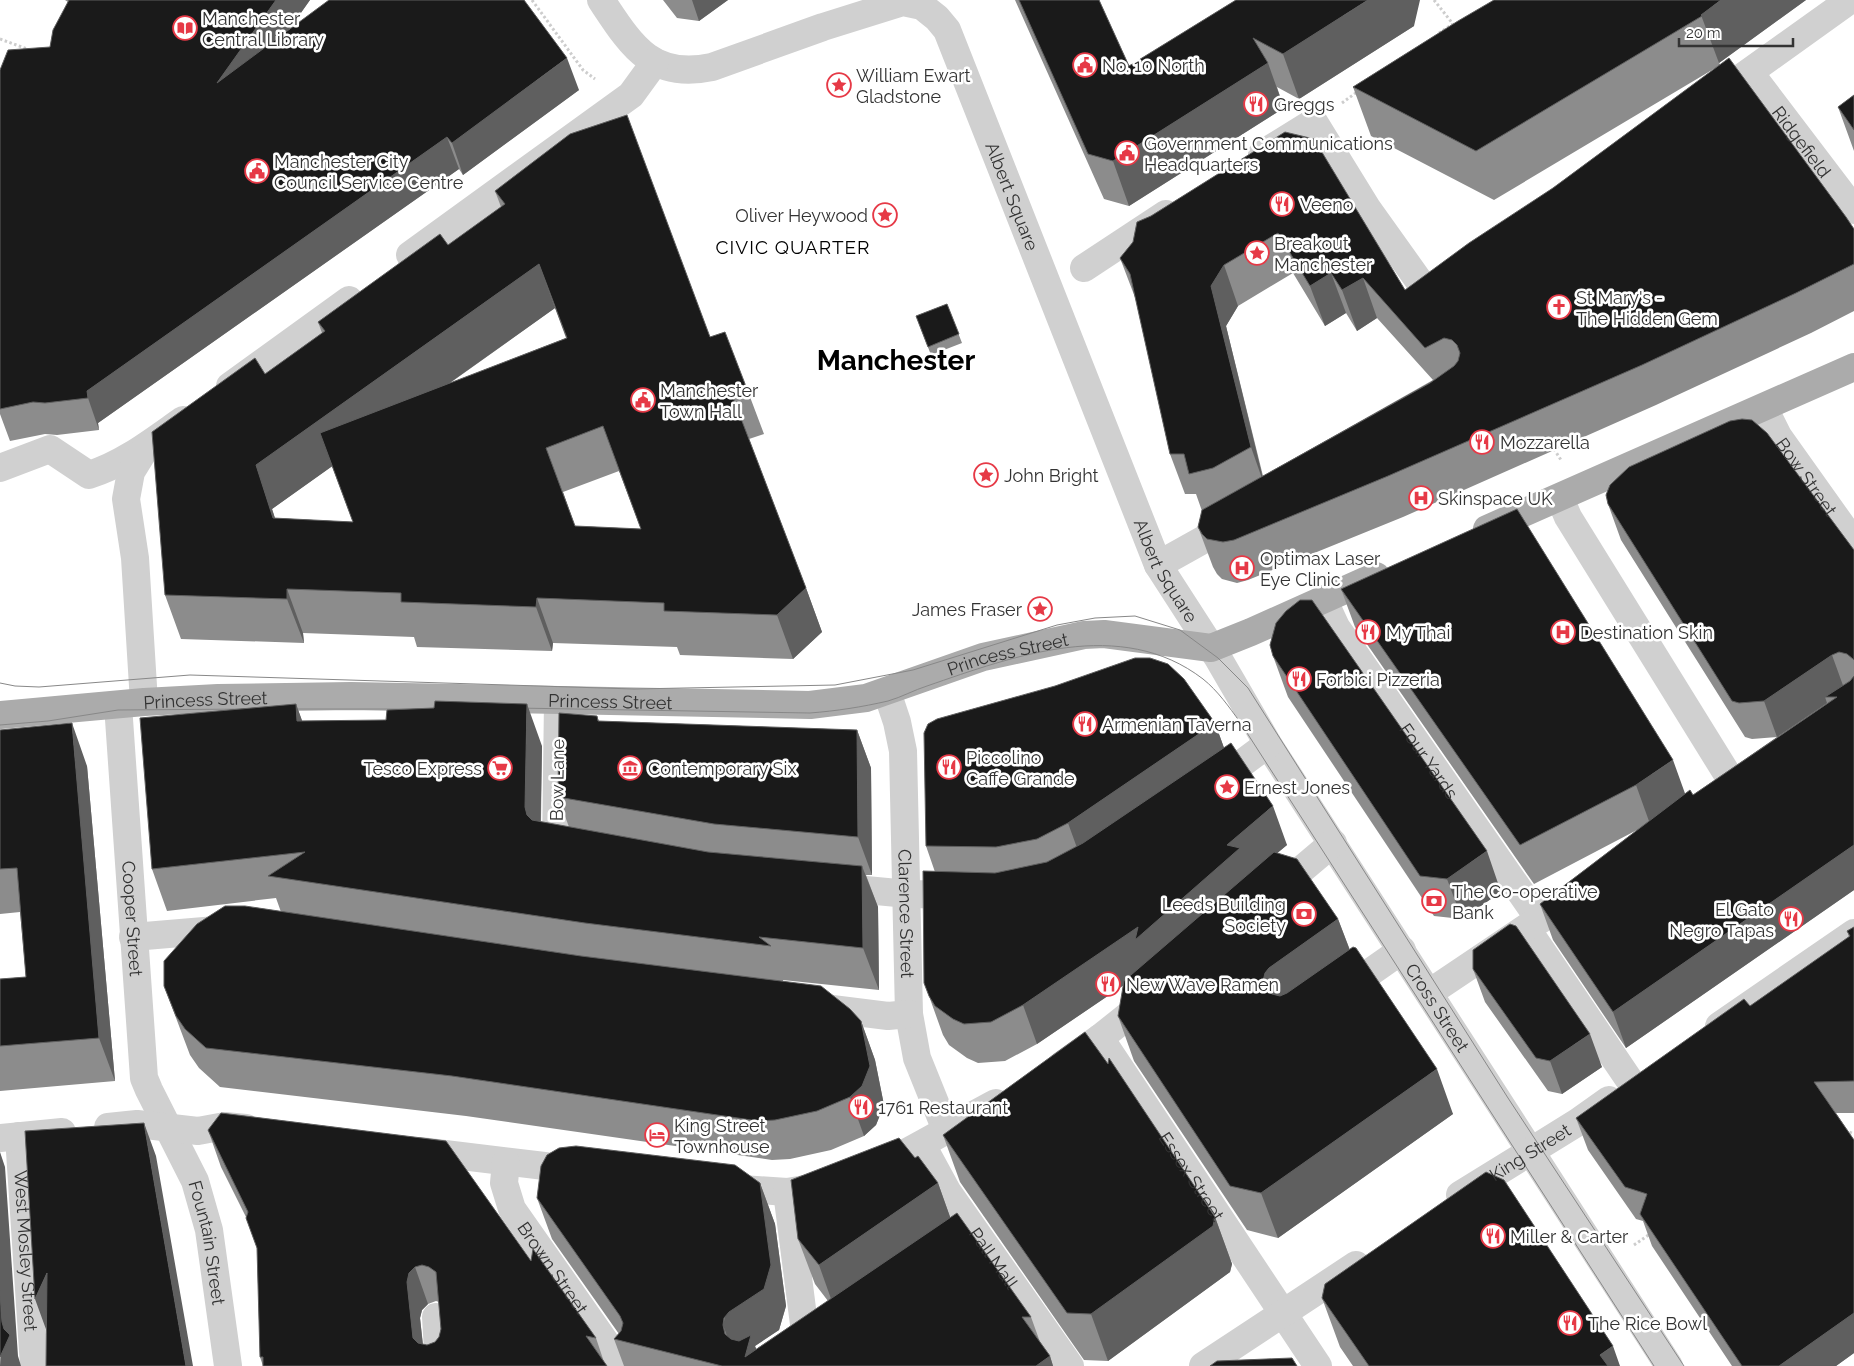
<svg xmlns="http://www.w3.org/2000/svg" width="1854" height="1366" font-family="Raleway,sans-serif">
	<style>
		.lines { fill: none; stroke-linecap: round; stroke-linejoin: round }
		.path { stroke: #cdcdcd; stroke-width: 3; stroke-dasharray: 2.5 2.5; stroke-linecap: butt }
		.minor { stroke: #d0d0d0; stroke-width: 28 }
		.major { stroke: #ababab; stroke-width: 28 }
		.tram { stroke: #888; stroke-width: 1 }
		.wall { fill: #8c8c8c; fill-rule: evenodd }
		.shaded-wall { fill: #5f5f5f }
		.building { fill: #1a1a1a; stroke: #5f5f5f; fill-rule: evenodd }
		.labels { text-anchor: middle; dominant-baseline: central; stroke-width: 5; stroke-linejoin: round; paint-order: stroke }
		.poi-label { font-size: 18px; fill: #333; stroke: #fff; text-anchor: start }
		.street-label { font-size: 18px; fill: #333; stroke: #fff }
		.neighbourhood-label { font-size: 19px; letter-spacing: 1px; fill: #000; stroke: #fff }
		.town-label { font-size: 28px; font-weight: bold; fill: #000; stroke: #fff }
	</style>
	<rect width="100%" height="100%" fill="#fff"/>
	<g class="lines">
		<path class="path" d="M532 0 583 70 595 79
			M1434 0 1453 24 1439 33
			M0 39 30 50
			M1342 103 1357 92
			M1554 449 1561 460
			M1845 1130 1854 1134
			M1634 1245 1650 1234"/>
		<g class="minor">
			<path id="s1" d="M601 0C631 45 651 80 712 67L823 27 903 2 922 6 937 18 947 30 1158 565 1218 658 1268 744 1669 1366"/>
			<path id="s2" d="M1750 73 1854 210"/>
			<path d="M1713 98 1850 0"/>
			<path d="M1262 154 1314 122 1367 208 1429 295 1445 283"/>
			<path d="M410 255 631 95 655 62"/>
			<path d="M1084 268 1166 214"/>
			<path d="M230 386 349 300"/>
			<path id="s3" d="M1764 408 1778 436 1854 543"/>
			<path d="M0 468 50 449 89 475C124 464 153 441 183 420"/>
			<path d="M1560 498 1568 517 1734 785"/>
			<path d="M1158 565 1235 522"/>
			<path id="s4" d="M1323 599 1336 627 1540 920"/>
			<path id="s5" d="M887 692 897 722 903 751 909 1014 917 1058 946 1130"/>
			<path d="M558 701 556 849 569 851"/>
			<path d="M144 702 135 558 126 499 131 472 147 446"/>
			<path id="s6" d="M118 705 144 1078 149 1090 195 1181 209 1230 228 1366"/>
			<path d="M1213 785 1268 744"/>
			<path d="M834 887 908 894 961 895"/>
			<path d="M1275 892 1333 843"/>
			<path d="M1527 929 1632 1084"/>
			<path d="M133 937 228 929"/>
			<path d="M1342 992 1402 950"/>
			<path d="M1429 993 1575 895"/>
			<path d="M816 1007 888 1016 909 1014"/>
			<path d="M1719 1026 1854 933"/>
			<path id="s7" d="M1100 1038 1318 1366"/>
			<path d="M1062 1065 1100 1038 1149 999"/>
			<path d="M108 1127 137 1124 198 1131 225 1126 246 1128"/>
			<path id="s8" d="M19 1136 34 1366"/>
			<path d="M0 1138 62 1132"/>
			<path id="s9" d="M922 1145 947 1191 1070 1366"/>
			<path d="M420 1151 578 1170"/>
			<path id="s10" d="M506 1162 504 1183 512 1209 622 1366"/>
			<path d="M876 1168C917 1148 956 1124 996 1103"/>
			<path d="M728 1188 787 1192 829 1185"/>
			<path d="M787 1192 805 1332"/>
			<path id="s11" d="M1460 1195 1578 1122 1609 1100"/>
			<path d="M436 1317 439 1366"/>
			<path d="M1203 1366 1356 1265"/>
		</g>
		<g class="major">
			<path d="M1487 529 1854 367"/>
			<path id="s12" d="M0 715 144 702 218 698 351 696 810 705 866 698 983 657 1084 635 1104 634 1211 648 1251 632 1376 576"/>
		</g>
		<path class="tram" d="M0 683 15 686 39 687 190 675 634 689 835 685 913 670 1057 625 1095 618 1135 616 1180 630 1218 658 1248 688 1508 1098 1684 1366
			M515 708 810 713C836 711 862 707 888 701 902 697 914 690 927 686 1014 656 1121 616 1203 679 1218 691 1229 707 1240 722L1654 1366
			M285 709H437
			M0 725 48 721 118 710 250 709"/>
	</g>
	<path class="wall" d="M65 0H310L289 30 579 90 463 175 459 169 98 423 99 430 57 435 45 434 10 441 0 414V70L50 47 68 2Z
		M663 0H728L699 21 677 18Z
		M1015 0H1099L1129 66 1236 0 1414 26 1299 99 1277 87 1284 108 1129 206 1104 199Z
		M1806 0 1719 63 1854 229V311L1811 333 1656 405 1403 517 1248 580 1237 583 1222 579 1217 574 1213 567 1198 527 1202 511 1196 494H1185L1170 454 1136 300 1120 258 1133 242 1151 216 1285 132 1405 290 1553 188 1717 67 1494 200 1371 136 1353 87 1458 21ZM1293 273 1325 326 1346 313 1357 331 1377 318 1433 380 1263 476 1226 326 1238 306Z
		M1854 95V151L1838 107Z
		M495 191 710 337 747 389 764 434 749 439 806 588 822 632 793 659 680 655 677 647 553 643 552 651 417 647 414 637 303 633 304 643 181 639 165 595 265 374 322 333 318 322 448 245 501 207ZM555 308 566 338 450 383ZM332 466 353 522 275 518 272 509ZM619 471 641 529 575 526 563 492Z
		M947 304 962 343 931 355 916 316Z
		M1608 504 1854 550V890L1626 1048 1553 940 1540 904 1637 830 1534 884 1355 627 1341 589 1685 794 1693 795 1777 737 1752 739 1745 737 1621 540Z
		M1273 656 1501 892 1462 919 1434 916 1288 697Z
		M296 704 302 721 542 746 541 822 569 827 558 797 597 716 599 721 857 730 871 768 872 875H866L878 907 879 990 783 980V981L861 1021 875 1060 884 1105 876 1125 864 1136 831 1150 790 1159 772 1160 466 1116 220 1087 199 1068 190 1055 164 986 281 912 276 898 167 911 152 869Z
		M1215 723 1224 748 1287 845 1277 853 1338 919 1350 950 1453 1114 1278 1238 1247 1230 1134 1061 1118 1016 1124 985 1037 1044 1005 1061 978 1063 967 1058 949 1045 943 1035 929 996 935 872 926 846Z
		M0 730 87 766 115 1081 0 1091V979L26 977 20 912 0 914Z
		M1854 927V1113H1836L1854 1140V1353L1836 1366H1732L1652 1246 1643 1221 1636 1219 1588 1150 1576 1118 1750 1006 1849 937 1847 931Z
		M1473 969 1602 1067 1562 1094 1548 1091 1485 1002Z
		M208 1130 531 1261 596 1338 604 1362 607 1366H263L260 1357 257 1248 246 1217 221 1167ZM436 1301 439 1302 441 1329 439 1337 435 1342 427 1345 423 1344 420 1318 422 1310 428 1304Z
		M943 1135 1215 1217 1232 1264 1230 1272 1108 1361 1084 1360 960 1182Z
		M915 1158 938 1183 950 1217 1031 1317 1040 1342 1050 1356 1053 1366H624L614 1339 619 1334 552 1239 537 1198 760 1183 775 1224 786 1306 779 1330 755 1346 756 1349 828 1301 815 1284 798 1239Z
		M1322 1298 1620 1366H1353L1340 1347Z"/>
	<path class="shaded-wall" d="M276 0H310L228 115 217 83Z
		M692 0H728L699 21Z
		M1368 0H1420L1414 26 1299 99 1283 54Z
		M1721 0H1806L1719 63 1701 15Z
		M567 58 579 90 463 175 452 143Z
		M1268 63 1284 108 1129 206 1113 161Z
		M447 137 459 169 98 423 99 430 88 398 87 391Z
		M539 264 555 308 272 509 289 562 273 518 256 465Z
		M1224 265 1238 306 1226 326 1265 487 1251 447 1211 286Z
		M1331 273 1346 313 1325 326 1310 286Z
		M1363 278 1377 318 1357 331 1342 290Z
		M806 588 822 632 793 659 777 615Z
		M287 589 303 633 304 643 287 599Z
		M537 598 553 643 552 651 536 607Z
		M1832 655 1845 691 1825 697 1827 703 1777 737 1764 701Z
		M296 704 311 745 297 721Z
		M527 704 542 746 540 849 527 815 525 807Z
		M72 723 87 766 115 1081 99 1038Z
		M1215 723 1227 756 1080 856 1068 823Z
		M857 730 871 768 872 875 858 837Z
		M1673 760 1687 799 1650 824 1636 785Z
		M1273 806 1287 845 1250 876 1146 970 1037 1044 1023 1005 1227 845Z
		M1854 845V890L1626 1048 1613 1012Z
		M1487 851 1501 892 1462 919 1447 879Z
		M862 866 878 907 879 990 863 948Z
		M1338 919 1355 964 1279 1026 1263 981 1265 973 1269 968Z
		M861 1021 875 1060 884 1105 876 1125 864 1136 850 1097Z
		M1590 1034 1602 1067 1562 1094 1550 1061Z
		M1437 1069 1453 1114 1278 1238 1261 1193Z
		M144 1123 156 1156 193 1366H186Z
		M0 1152 5 1167 18 1356 21 1366H0L2 1322 0 1290Z
		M760 1183 775 1224 786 1306 779 1330 755 1346 763 1366H738L723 1325Z
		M938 1183 954 1228 835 1310 819 1265Z
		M1215 1217 1232 1264 1230 1272 1108 1361 1091 1314Z
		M415 1267 428 1304 422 1310 420 1318 425 1366 413 1338 407 1282 409 1273Z
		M47 1273V1332L35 1299Z
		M1854 1313V1353L1836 1366H1779Z
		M1613 1346 1620 1366H1605L1600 1355Z
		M1050 1356 1053 1366H1036Z"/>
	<path class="building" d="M69 0H276L217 83 329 0H524L567 58 452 143 447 137 87 391 88 398 45 403 33 402 0 409V70L8 50 50 47 53 30Z
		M1019 0H1099L1129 66 1236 0H1368L1283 54 1253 38 1268 63 1113 161 1088 154Z
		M1494 0H1721L1701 15 1702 16 1476 151 1353 87 1458 21Z
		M1729 58 1846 217 1854 229V264L1796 293 1642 365 1388 476 1234 540 1223 542 1207 539 1202 534 1198 527 1202 510 1430 383 1454 366 1458 361 1460 353 1457 345 1452 340 1444 338 1425 348 1363 278 1342 290 1331 273 1310 286 1278 233 1224 265 1211 286 1251 447 1213 468 1189 474 1184 454H1170L1130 274 1120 258 1133 242 1137 222 1151 216 1285 132 1314 139 1405 290 1469 243 1553 188Z
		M1854 95V130L1838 107Z
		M627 115 710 337 725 332 747 389 732 395 806 588 777 615 664 611V603L537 598 536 607 401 602V593L287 589V599L165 595 152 432 255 358 265 374 325 331 318 322 440 234 448 245 505 204 495 191 570 134ZM539 264 567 338 320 433 353 522 273 518 256 465ZM603 426 641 529 575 526 546 448Z
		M947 304 959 334 928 347 916 316Z
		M1742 419 1752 420 1767 433 1854 550V660L1853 659 1847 654 1839 652 1832 655 1764 701 1739 703 1732 701 1608 504 1606 495 1610 485 1629 467 1730 421Z
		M1517 509 1673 760 1636 785 1520 845 1341 589Z
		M1300 600H1312L1487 851 1447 879 1420 876 1273 656 1270 645 1276 623 1286 611Z
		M1135 658H1150L1168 664 1184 679 1215 723 1068 823 1037 839 996 847 926 846 924 733 928 724 937 719 1055 686Z
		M1854 676V845L1613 1012 1540 904 1690 790 1693 795 1837 697H1825L1850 681Z
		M435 701 527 704 525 807 527 815 532 820 708 852 862 866 863 948 759 937 771 946 585 923 268 876 305 852 152 869 140 718 296 704 297 721 386 720 387 710 434 708Z
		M559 713 597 716 598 721 857 730 858 837 714 824 558 797Z
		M72 723 99 1038 0 1046V979L26 977 17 868 0 869V730Z
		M1231 743 1273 806 1227 845 1240 848 1135 940 1138 927 1023 1005 991 1022 964 1024 953 1019 935 1006 929 996 924 983 923 871 995 873 1047 862 1083 843Z
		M1274 852 1297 859 1338 919 1269 968 1265 973 1263 981 1266 990 1272 994 1280 996 1287 993 1353 947 1356 948 1437 1069 1261 1193 1230 1186 1118 1016 1124 981Z
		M225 906H245L581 956 821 986 850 1009 861 1021 870 1066 862 1086 850 1097 817 1111 775 1120 758 1121 452 1076 206 1048 185 1029 176 1016 164 986V961L197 924Z
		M1510 924 1516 926 1590 1034 1550 1061 1536 1058 1473 969V950Z
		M1854 927V1081L1814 1082 1854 1140V1313L1779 1366H1742L1640 1214 1647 1194 1625 1187 1576 1118 1744 999 1750 1006 1850 936 1847 931Z
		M1085 1032 1108 1064 1109 1058 1215 1217 1213 1226 1091 1314 1067 1313 943 1135Z
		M221 1113 446 1141 531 1261 533 1249 596 1338 586 1336 607 1366H263V1357H260L257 1248 246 1218 248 1212 208 1130ZM422 1265 429 1267 436 1272 441 1329 439 1337 435 1342 427 1345 418 1343 413 1338 407 1282 409 1273 415 1267Z
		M144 1123 186 1366H46L47 1273 35 1299 25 1131Z
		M899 1138 915 1158 918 1156 938 1183 819 1265 798 1239 791 1180Z
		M576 1146 735 1165 760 1183 771 1265 764 1289 729 1312 724 1318 723 1325 725 1334 731 1339 739 1341 751 1335 745 1357 957 1213 1031 1317H1022L1050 1356 1036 1366H722L614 1339 621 1331 623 1323 620 1316 537 1198 541 1166 547 1155 559 1148Z
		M1486 1172 1504 1180 1613 1346 1600 1355 1608 1366H1369L1322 1298 1325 1284Z
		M0 1290 2 1322 4 1329 10 1335 0 1357Z
		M1292 1358 1297 1366H1210L1217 1361Z"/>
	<defs>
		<g id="library-ring" transform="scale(1.25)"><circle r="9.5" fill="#fff" stroke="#e63946" stroke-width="1.5"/><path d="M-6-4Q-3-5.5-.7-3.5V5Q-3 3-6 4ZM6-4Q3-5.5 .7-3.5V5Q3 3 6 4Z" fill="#e63946"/></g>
		<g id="civic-ring" transform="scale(1.25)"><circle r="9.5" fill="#fff" stroke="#e63946" stroke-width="1.5"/><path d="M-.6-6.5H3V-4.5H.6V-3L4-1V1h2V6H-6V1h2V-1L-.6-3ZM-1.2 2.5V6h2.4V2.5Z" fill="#e63946"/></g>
		<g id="sight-ring" transform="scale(1.25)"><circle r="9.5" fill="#fff" stroke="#e63946" stroke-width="1.5"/><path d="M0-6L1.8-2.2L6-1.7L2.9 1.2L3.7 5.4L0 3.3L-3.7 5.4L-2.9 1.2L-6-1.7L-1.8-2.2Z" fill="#e63946"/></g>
		<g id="restaurant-ring" transform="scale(1.25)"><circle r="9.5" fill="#fff" stroke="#e63946" stroke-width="1.5"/><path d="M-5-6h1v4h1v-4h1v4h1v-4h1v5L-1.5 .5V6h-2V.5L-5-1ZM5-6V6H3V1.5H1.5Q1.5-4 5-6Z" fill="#e63946"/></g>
		<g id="church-ring" transform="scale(1.25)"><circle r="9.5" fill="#fff" stroke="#e63946" stroke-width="1.5"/><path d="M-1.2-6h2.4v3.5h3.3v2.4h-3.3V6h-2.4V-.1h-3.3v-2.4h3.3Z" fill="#e63946"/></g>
		<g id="hospital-ring" transform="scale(1.25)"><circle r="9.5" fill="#fff" stroke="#e63946" stroke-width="1.5"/><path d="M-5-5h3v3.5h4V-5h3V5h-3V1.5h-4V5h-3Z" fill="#e63946"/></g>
		<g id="supermarket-ring" transform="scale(1.25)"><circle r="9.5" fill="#fff" stroke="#e63946" stroke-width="1.5"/><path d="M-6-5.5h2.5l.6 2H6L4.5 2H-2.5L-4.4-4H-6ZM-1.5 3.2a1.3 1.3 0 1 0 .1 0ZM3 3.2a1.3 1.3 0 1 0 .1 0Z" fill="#e63946"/></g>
		<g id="museum-ring" transform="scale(1.25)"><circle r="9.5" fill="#fff" stroke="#e63946" stroke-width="1.5"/><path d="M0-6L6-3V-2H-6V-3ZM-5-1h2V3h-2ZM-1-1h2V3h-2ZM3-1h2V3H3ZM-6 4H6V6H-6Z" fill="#e63946"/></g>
		<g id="bank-ring" transform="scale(1.25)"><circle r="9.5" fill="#fff" stroke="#e63946" stroke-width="1.5"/><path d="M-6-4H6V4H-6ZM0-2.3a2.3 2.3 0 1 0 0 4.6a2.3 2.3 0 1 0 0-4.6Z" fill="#e63946"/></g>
		<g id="hotel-ring" transform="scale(1.25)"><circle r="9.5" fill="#fff" stroke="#e63946" stroke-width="1.5"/><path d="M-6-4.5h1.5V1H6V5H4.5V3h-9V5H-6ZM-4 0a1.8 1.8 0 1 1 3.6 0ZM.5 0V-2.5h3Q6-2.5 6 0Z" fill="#e63946"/></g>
	</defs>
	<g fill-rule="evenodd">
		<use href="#library-ring" x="185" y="28"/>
		<use href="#civic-ring" x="1085" y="65"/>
		<use href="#sight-ring" x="839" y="85"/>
		<use href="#restaurant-ring" x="1256" y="104"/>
		<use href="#civic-ring" x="1127" y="153"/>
		<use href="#civic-ring" x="257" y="171"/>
		<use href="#restaurant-ring" x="1282" y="204"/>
		<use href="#sight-ring" x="885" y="215"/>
		<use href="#sight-ring" x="1257" y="253"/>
		<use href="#church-ring" x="1559" y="307"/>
		<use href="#civic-ring" x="643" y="400"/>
		<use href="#restaurant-ring" x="1482" y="442"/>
		<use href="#sight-ring" x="986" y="475"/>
		<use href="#hospital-ring" x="1421" y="498"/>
		<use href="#hospital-ring" x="1242" y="568"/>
		<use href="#sight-ring" x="1040" y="609"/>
		<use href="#restaurant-ring" x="1368" y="632"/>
		<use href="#hospital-ring" x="1563" y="632"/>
		<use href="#restaurant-ring" x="1299" y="679"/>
		<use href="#restaurant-ring" x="1085" y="724"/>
		<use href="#restaurant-ring" x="949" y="767"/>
		<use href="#supermarket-ring" x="500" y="768"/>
		<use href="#museum-ring" x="630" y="768"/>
		<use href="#sight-ring" x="1227" y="787"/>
		<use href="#bank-ring" x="1434" y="901"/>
		<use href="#bank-ring" x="1304" y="914"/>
		<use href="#restaurant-ring" x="1791" y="919"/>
		<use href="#restaurant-ring" x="1108" y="984"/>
		<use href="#restaurant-ring" x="861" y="1107"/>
		<use href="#hotel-ring" x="657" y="1135"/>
		<use href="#restaurant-ring" x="1493" y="1236"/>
		<use href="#restaurant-ring" x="1570" y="1323"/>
	</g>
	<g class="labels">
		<g class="poi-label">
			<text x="202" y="18">Manchester<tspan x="202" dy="21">Central Library</tspan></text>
			<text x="1102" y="65">No. 10 North</text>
			<text x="856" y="75">William Ewart<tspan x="856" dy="21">Gladstone</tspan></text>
			<text x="1274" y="104">Greggs</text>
			<text x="1144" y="143">Government Communications<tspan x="1144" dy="21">Headquarters</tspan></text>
			<text x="274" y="161">Manchester City<tspan x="274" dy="21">Council Service Centre</tspan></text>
			<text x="1300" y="204">Veeno</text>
			<text x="868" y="215" text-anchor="end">Oliver Heywood</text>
			<text x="1274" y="243">Breakout<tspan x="1274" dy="21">Manchester</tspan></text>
			<text x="1576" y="297">St Mary's -<tspan x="1576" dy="21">The Hidden Gem</tspan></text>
			<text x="660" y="390">Manchester<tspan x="660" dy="21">Town Hall</tspan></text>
			<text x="1500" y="442">Mozzarella</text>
			<text x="1004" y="475">John Bright</text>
			<text x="1438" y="498">Skinspace UK</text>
			<text x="1260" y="558">Optimax Laser<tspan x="1260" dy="21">Eye Clinic</tspan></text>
			<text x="1022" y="609" text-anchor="end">James Fraser</text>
			<text x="1386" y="632">My Thai</text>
			<text x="1580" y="632">Destination Skin</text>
			<text x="1316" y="679">Forbici Pizzeria</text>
			<text x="1102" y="724">Armenian Taverna</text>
			<text x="966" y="757">Piccolino<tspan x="966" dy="21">Caffe Grande</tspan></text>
			<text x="482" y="768" text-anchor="end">Tesco Express</text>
			<text x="648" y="768">Contemporary Six</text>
			<text x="1244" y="787">Ernest Jones</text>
			<text x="1452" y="891">The Co-operative<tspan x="1452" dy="21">Bank</tspan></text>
			<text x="1286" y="904" text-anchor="end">Leeds Building<tspan x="1286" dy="21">Society</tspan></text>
			<text x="1774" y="909" text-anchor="end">El Gato<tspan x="1774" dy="21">Negro Tapas</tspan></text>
			<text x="1126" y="984">New Wave Ramen</text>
			<text x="878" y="1107">1761 Restaurant</text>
			<text x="674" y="1125">King Street<tspan x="674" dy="21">Townhouse</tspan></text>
			<text x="1510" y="1236">Miller &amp; Carter</text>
			<text x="1588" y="1323">The Rice Bowl</text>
		</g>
		<g class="street-label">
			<text stroke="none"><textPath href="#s2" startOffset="86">Ridgefield</textPath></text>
			<text stroke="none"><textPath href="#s1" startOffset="576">Albert Square</textPath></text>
			<text stroke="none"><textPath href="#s3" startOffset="81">Bow Street</textPath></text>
			<text stroke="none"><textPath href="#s1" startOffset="981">Albert Square</textPath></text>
			<text stroke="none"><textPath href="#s12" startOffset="1016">Princess Street</textPath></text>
			<text stroke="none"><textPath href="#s12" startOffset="206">Princess Street</textPath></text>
			<text stroke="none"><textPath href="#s12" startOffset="611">Princess Street</textPath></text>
			<text stroke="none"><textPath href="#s4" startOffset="194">Four Yards</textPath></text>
			<text transform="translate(557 780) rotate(-89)">Bow Lane</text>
			<text stroke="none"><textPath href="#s5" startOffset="224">Clarence Street</textPath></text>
			<text stroke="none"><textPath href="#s6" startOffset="214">Cooper Street</textPath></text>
			<text stroke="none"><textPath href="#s1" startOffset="1496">Cross Street</textPath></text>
			<text stroke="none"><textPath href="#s11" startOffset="82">King Street</textPath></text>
			<text stroke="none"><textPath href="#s7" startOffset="166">Essex Street</textPath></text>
			<text stroke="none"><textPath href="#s6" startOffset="552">Fountain Street</textPath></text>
			<text stroke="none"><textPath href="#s8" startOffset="115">West Mosley Street</textPath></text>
			<text stroke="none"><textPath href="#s9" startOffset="134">Pall Mall</textPath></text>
			<text stroke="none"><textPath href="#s10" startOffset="120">Brown Street</textPath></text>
		</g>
		<g class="neighbourhood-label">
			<text x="793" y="247">CIVIC QUARTER</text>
		</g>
		<g class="town-label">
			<text x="896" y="360">Manchester</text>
		</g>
	</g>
	<path d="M1679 38v8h114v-8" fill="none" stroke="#333333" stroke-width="2.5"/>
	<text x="1686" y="38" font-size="15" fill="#333333" stroke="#ffffff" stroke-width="4" paint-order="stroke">20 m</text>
</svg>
